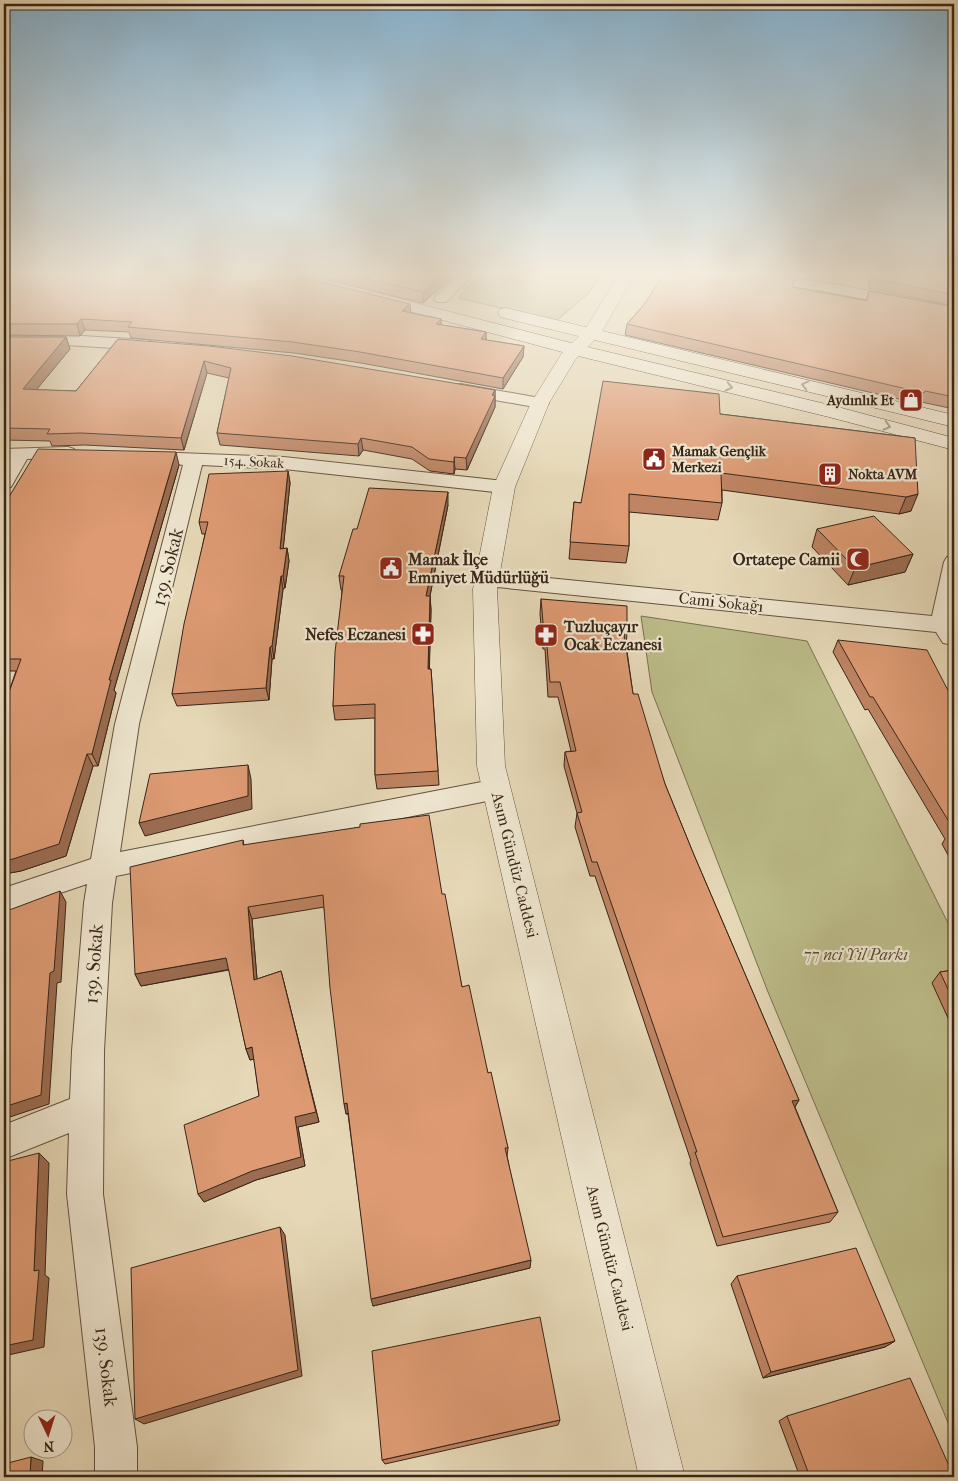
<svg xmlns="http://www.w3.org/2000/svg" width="958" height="1481" font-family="'IM FELL French Canon',serif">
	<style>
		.green { fill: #bcbc89; stroke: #7a7050 }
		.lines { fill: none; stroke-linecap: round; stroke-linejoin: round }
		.minor-casing { stroke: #645240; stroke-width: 2 }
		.tertiary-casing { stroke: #645240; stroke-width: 1 }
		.secondary-casing { stroke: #382518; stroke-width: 1 }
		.minor { fill: #efe6d0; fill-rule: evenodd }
		.tertiary { fill: #efe6d0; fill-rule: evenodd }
		.secondary { fill: #efe6d0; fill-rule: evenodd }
		.wall { fill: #be8463; stroke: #382518 }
		.shaded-wall { fill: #9b6c50; stroke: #382518 }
		.building { fill: #dd9a73; stroke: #382518 }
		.oneway { stroke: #948674 }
		.labels { text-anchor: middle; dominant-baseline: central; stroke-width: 4.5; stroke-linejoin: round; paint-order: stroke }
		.far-poi-label { font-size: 14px; font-weight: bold; fill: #382518; stroke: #efe6d0; text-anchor: start }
		.far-street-label { font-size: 14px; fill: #382518; stroke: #efe6d0 }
		.poi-label { font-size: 16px; font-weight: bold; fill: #382518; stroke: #efe6d0; text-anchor: start }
		.street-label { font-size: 16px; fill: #382518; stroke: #efe6d0 }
		.park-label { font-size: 16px; font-style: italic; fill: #594b34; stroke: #efe6d0 }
		.near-street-label { font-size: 19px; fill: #382518; stroke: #efe6d0 }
	</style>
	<rect width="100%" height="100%" fill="#e6d8b7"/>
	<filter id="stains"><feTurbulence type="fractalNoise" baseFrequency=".004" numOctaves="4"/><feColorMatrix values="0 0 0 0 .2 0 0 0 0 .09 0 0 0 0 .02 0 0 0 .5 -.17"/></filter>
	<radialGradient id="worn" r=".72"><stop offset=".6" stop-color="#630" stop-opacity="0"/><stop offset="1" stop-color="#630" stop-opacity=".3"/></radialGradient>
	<path class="green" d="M479 274H602L589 293 556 321 458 298Z
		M641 616 807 641 954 935V1437L768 992 652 692Z"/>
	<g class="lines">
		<g class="minor-casing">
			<path id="minor" d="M459 274H474L446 302H436L434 299 436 296Z
				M727 274C803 274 879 293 954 308V316L823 291 734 278 729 277Z
				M66 335 147 340 153 342 155 345 153 348 147 350 66 345 4 346V336Z
				M461 384 540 398 546 399 549 403 546 407 540 408 455 393 453 389 455 385Z
				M68 447 74 449 77 453 74 457 27 459 11 487 4 489V467L9 459H4V449Z
				M178 453 284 457 504 481 511 483 514 487 511 491 504 493 284 469 202 465 139 724 120 852 497 779 506 782 510 789 506 796 497 799 116 876 112 903 104 1051 103 1194 137 1447V1477H95V1447L67 1194 69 1133 4 1159V1125L70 1099 72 1051 84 903 87 884 4 912V888L91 859 115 724 183 465 171 463 169 459 171 455Z
				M954 556V645L943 643 936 632 487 586 479 584 476 579 479 574 487 572 932 616 944 562 947 557Z"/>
		</g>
		<g class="tertiary-casing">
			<path id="tertiary" d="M619 274H635L601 333 575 360 549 403 515 487 497 589 505 766 685 1477H639L477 766 473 589 493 487 531 403 562 353 585 330Z"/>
		</g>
		<g class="secondary-casing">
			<path id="secondary" d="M373 292 579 345 834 406 954 438V450L829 417 570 354 367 300 365 297 367 294Z
				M506 308 954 415V427L500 317 498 313 500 309Z"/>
		</g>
		<use href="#minor" class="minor"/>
		<use href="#tertiary" class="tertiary"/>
		<use href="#secondary" class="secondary"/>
	</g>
	<path class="wall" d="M4 274 411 313 441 319V325L486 332V340L524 346 523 357 503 389 361 363 294 353 131 338 129 332 85 330 80 336 4 335Z
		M303 274H455L423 303Z
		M766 274H801L799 277Z
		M870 274H954V306L868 288Z
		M794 287 866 300 869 291 954 307V409L921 402 920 404 625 335 627 324 643 306Z
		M4 337H66L70 349 36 390 76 391 118 339 495 390V407L467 470 455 469 454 474 430 471 412 459 363 450 359 456 220 445 217 433 229 378 207 373 184 450 85 445 52 446 50 441 4 440Z
		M720 414 915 438 911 511 899 514 722 490V503L718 520 629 512V546L626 563 569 559 574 502 581 503Z
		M179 465 114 690 116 693 98 766H93L66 856 21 871 4 874V706L16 671H4V505Z
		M288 471 290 483 283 549 287 548 289 561 285 588 283 589 274 659H272L269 700 177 706 172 694 205 534H202L199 522Z
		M448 505 430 596 431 610 429 669H431L439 785 377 789 375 775V718L335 720 333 706 342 590H341L339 576 357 529Z
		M817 529 913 554 905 572 848 585 812 547Z
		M541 599 627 634 626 644 633 694 665 784 694 855 799 1100 795 1107 838 1212 830 1222 717 1246 690 1163 691 1161 595 876H590L575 827 577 813 564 766 565 752 571 751 558 697H548L545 649H543L540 614Z
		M838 640 954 702V866L942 844 945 839 868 709 865 710 833 652Z
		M243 840 244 845 442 894 462 987 488 1073 508 1148 507 1156 530 1268 373 1306 348 1114H346L324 907 252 919 257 979 281 971 319 1122 298 1127 305 1166 256 1180 204 1202 198 1194 259 1096 254 1059 250 1060 246 1049 229 970 141 986 135 974Z
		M954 970V1031L932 983 940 972Z
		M737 1276 895 1341 885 1347 763 1378 731 1284Z
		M787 1416 954 1477H800L779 1421Z
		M560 1420 558 1425 385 1464 382 1460Z"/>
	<path class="shaded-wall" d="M443 274H455L423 303V292Z
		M410 304 411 315 402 311Z
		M81 319 85 330 80 336 77 324Z
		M441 319V330L436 324Z
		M486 332V343L481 339Z
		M66 337 70 349 27 401 23 389Z
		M524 346 523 357 503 389V378Z
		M204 361 207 373 184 450 181 438Z
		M495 390V407L467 470 466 458 492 395Z
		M361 438 363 450 359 456 358 444Z
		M176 452 179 465 114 690 116 693 98 766 92 754 109 680Z
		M454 457 455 469 454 474Z
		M288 471 290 483 282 561 280 549Z
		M448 492V505L427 610 426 596Z
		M918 494 911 511 899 514 906 497Z
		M287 548 289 561 285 588 283 576Z
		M913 554 905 572 848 585 855 568Z
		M281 576 283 589 274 659 272 646Z
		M430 596 431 610 429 683 428 669Z
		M270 647 272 659 269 700 266 688Z
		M87 754 93 766 66 856 21 871 4 874V861Z
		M248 765 251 779 252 809 145 836 139 823Z
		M60 891 66 902 61 982 57 983 49 1104 4 1119V1107Z
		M248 907 252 919 258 991 254 980Z
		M226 958 231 969 141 986 135 974Z
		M281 971 319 1122 298 1127 305 1166 256 1180 204 1202 198 1194 295 1117Z
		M252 1047 257 1058 250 1060 246 1049Z
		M799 1100 792 1111V1101Z
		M347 1103 349 1113 346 1114 344 1104Z
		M39 1153 49 1163 45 1275 49 1278 44 1347 4 1356V1346L34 1271Z
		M280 1227 285 1235 302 1376 144 1424 135 1419Z
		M531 1260 530 1268 373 1306 371 1299Z
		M895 1341 885 1347 763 1378 771 1372Z
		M31 1457 43 1461 42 1477H30Z"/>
	<path class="building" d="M4 274H289L410 304 402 311 441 319 436 324 486 332 481 339 524 346 503 378 360 352 293 342 128 327 132 322 81 319 77 324H4Z
		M346 274H443L423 292Z
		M664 274H765L796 279 792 287 867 301 869 291 954 307V397L925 391 924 393 627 324 643 306Z
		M871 274H954V295L871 278Z
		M4 337H66L23 389 76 391 118 339 209 346 292 356 495 390 492 395 495 396 466 458 454 457V462L429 459 412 447 361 438 358 444 217 433 231 368 204 361 181 438 81 433 47 434 50 429 4 428Z
		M603 381 719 394 720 414 915 438 918 494 906 497 721 473 722 503 629 494V546L570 542 574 502 581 503Z
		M38 449 176 452 109 680H111L92 754H87L59 844 13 859 4 861V706L21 659H4V505Z
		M288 471 280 549 287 548 283 576H281L272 646 270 647 266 688 172 694 184 624 208 522H199L209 474Z
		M369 488 448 492 426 596H430L428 669H431L438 771 375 775V704L333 706 335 652 344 576H339L353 529H357Z
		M874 516 913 554 855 568 817 529Z
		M541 599 627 606V634H624L633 694H638L665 784 694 855 799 1100 792 1101 838 1212 723 1237 695 1152H697L597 862H592L577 813 582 812 565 752 576 751 560 682H550L546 634H544Z
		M838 640 927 650 954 702V830L873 697H870Z
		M248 765V796L139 823 150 774Z
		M429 815 442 894H445L462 987 469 985 488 1073 491 1072 508 1148H505L531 1260 371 1299 347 1103 344 1104 330 988 323 895 248 907 254 980 281 971 316 1112 295 1117 301 1157 252 1171 198 1194 184 1125 259 1096 252 1047 246 1049 226 958 135 974 130 867 243 840V845L360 827V824Z
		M949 832H954V841Z
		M60 891 54 971 50 973 41 1095 4 1107V912Z
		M954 970V1002L940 972Z
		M39 1153 34 1271 39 1270 33 1340 4 1346V1162Z
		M280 1227 298 1370 135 1419 131 1268Z
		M856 1248 895 1341 771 1372 737 1276Z
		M540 1317 560 1420 382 1460 372 1351Z
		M910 1378 954 1477H810L787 1416Z
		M31 1457 30 1477H4V1464Z"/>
	<defs><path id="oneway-chevron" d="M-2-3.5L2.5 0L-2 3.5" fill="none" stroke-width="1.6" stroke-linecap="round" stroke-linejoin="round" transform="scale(1.25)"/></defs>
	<g class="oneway">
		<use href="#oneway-chevron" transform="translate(805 385) rotate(-166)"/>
		<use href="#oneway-chevron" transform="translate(729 387) rotate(13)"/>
		<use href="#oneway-chevron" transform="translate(887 426) rotate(15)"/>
	</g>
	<linearGradient id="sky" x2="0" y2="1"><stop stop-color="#88b6d4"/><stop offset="0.57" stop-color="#f4eddf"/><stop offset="1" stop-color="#f4eddf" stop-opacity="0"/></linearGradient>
	<rect width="958" height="481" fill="url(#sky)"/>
	<defs>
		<g id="shop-square" transform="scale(1.25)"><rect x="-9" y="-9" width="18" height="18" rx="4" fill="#8f2418" stroke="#efe6d0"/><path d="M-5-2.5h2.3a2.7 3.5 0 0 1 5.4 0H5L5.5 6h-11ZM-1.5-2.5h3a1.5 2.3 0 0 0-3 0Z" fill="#fff"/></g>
		<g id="civic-square" transform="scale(1.25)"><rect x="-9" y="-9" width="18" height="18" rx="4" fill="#8f2418" stroke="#efe6d0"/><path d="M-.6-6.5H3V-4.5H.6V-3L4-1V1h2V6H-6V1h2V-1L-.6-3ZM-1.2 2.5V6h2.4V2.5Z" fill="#fff"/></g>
		<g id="building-square" transform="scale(1.25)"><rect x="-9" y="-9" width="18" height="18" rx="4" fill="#8f2418" stroke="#efe6d0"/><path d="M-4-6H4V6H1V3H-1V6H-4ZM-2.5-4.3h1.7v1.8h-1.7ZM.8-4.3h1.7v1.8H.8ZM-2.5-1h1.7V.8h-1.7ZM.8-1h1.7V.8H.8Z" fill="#fff"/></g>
		<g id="mosque-square" transform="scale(1.25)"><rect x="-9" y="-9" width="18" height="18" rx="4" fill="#8f2418" stroke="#efe6d0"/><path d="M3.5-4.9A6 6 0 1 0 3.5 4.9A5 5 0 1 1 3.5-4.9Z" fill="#fff"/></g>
		<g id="pharmacy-square" transform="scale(1.25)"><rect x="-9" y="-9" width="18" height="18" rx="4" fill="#8f2418" stroke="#efe6d0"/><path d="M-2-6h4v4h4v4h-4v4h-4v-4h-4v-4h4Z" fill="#fff"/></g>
	</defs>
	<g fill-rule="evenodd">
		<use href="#shop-square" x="911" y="400"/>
		<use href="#civic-square" x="654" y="459"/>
		<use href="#building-square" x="830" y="474"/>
		<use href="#mosque-square" x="858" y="559"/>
		<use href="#civic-square" x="391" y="568"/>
		<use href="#pharmacy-square" x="423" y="634"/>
		<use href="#pharmacy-square" x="546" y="635"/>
	</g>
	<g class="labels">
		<g class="far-poi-label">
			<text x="894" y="400" text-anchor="end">Aydınlık Et</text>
			<text x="672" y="451">Mamak Gençlik<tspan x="672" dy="16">Merkezi</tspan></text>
			<text x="848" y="474">Nokta AVM</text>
		</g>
		<g class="far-street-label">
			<text transform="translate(254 462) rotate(3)">154. Sokak</text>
		</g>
		<g class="poi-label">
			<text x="408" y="559">Mamak İlçe<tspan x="408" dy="18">Emniyet Müdürlüğü</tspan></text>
			<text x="840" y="559" text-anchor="end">Ortatepe Camii</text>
			<text x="564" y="626">Tuzluçayır<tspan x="564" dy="18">Ocak Eczanesi</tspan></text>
			<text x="406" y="634" text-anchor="end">Nefes Eczanesi</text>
		</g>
		<g class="street-label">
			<text transform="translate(721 602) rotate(6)">Cami Sokağı</text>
			<text transform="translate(515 865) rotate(76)">Asım Gündüz Caddesi</text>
			<text transform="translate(610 1258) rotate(76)">Asım Gündüz Caddesi</text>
		</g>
		<g class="park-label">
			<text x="856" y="954">77 nci Yil Parkı</text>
		</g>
		<g class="near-street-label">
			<text transform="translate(168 567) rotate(-76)">139. Sokak</text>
			<text transform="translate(94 964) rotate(-86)">139. Sokak</text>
			<text transform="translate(106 1367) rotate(83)">139. Sokak</text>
		</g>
	</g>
	<rect width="958" height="1481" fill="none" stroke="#e6d8b7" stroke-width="20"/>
	<rect x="5" y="5" width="948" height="1471" fill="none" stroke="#382518" stroke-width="2.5"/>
	<rect x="10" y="10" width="938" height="1461" fill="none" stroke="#382518"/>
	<g transform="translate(48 1434) rotate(176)"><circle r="24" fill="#efe6d0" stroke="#a69986"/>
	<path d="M0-4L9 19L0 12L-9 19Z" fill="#8f2418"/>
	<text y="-8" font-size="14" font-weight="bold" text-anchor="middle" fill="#382518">N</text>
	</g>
	<rect width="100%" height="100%" filter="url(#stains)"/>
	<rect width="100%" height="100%" fill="url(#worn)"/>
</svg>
